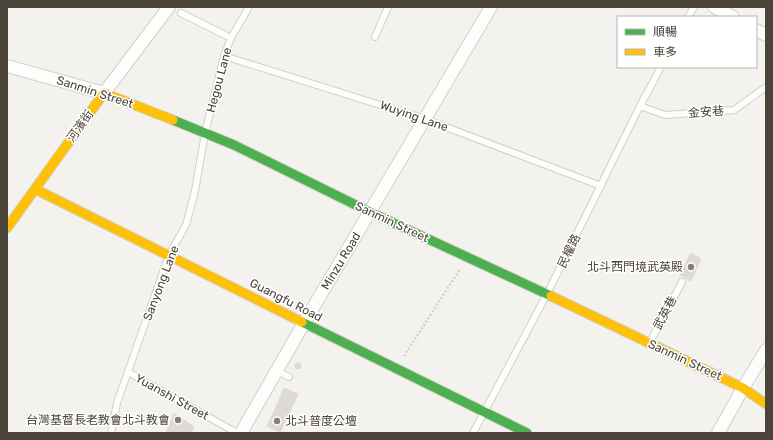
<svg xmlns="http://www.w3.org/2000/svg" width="773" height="440" font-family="Rubik,'Noto Sans TC',sans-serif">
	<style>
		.building { fill: #dedbd6; stroke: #dcd9d4 }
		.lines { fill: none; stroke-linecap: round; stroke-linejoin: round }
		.lane-casing { stroke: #d2d0cb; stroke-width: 8 }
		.street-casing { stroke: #d2d0cb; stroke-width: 14 }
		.fast-casing { stroke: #d3cfc5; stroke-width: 11 }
		.slow-casing { stroke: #d3cfc5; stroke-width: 11 }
		.path { stroke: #d3d2cc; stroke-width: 2.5; stroke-dasharray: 2 2; stroke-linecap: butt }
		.lane { stroke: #fdfdfc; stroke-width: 6 }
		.street { stroke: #fdfdfc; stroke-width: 12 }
		.fast { stroke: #4caf50; stroke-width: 9 }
		.slow { stroke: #ffc107; stroke-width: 9 }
		.poi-dot { fill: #868178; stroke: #fff; stroke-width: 1.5 }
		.labels { text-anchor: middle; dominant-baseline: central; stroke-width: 3; stroke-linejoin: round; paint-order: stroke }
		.street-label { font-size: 12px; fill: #4b4439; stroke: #fff }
		.poi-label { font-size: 12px; fill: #4b4439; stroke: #fff; text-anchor: end }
	</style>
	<rect width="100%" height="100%" fill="#f4f2ee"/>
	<path class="building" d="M691 253 701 259 691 281 680 275Z
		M295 366a3 3 0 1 1 6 0a3 3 0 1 1-6 0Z
		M284 388 298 394 290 411 277 405Z
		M277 405 290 411 280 432 267 426Z
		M174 413 194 427 191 433H166Z"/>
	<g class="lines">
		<g class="lane-casing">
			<path id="lane" d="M181 13 231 38
				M688 17 694 7
				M375 37 388 7
				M224 56 425 119 601 186
				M640 106 665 115 734 110 766 87
				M650 342 682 282
				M277 371 289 377
				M128 372 237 433
				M111 433 117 403 169 255 186 225 195 191 205 133 224 56 231 38 249 7
				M473 433 547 294 640 106 661 67"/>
		</g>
		<g class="street-casing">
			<path id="street" d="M714 7 733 17
				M756 30 766 35
				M7 66 104 93 169 7
				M241 433 304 323 491 7
				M718 433 743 388 766 350"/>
		</g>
		<g class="fast-casing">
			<path id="fast" d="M173 120 234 145 370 212 551 296
				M302 322 527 433"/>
		</g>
		<g class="slow-casing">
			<path id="slow" d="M35 189 302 322
				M7 228 104 93 173 120
				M551 296 743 388 766 404"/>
		</g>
		<path class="path" d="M404 356 460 269"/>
		<use href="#lane" class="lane"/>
		<use href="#street" class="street"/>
		<use href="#fast" class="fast"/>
		<use href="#slow" class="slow"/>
	</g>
	<g class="poi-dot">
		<circle cx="691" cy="267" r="4"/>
		<circle cx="178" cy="420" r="4"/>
		<circle cx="277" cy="421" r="4"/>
	</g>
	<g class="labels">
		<g class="street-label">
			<text transform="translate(219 80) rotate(-75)">Hegou Lane</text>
			<text transform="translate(95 92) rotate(18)">Sanmin Street</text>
			<text transform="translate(706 112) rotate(-4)">金安巷</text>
			<text transform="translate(414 116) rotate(19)">Wuying Lane</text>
			<text transform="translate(80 126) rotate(-54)">河濱街</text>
			<text transform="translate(392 222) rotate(25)">Sanmin Street</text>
			<text transform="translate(569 251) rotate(-64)">民權路</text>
			<text transform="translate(341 261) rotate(-59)">Minzu Road</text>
			<text transform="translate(161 283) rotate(-69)">Sanyong Lane</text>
			<text transform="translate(286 300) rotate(27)">Guangfu Road</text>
			<text transform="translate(665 313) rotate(-62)">武英巷</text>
			<text transform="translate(685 360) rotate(25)">Sanmin Street</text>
			<text transform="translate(172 397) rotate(29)">Yuanshi Street</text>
		</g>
		<g class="poi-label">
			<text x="683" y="267">北斗西門境武英殿</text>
			<text x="170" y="420">台灣基督長老教會北斗教會</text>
			<text x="285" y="421" text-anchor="start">北斗普度公壇</text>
		</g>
	</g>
	<rect width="773" height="440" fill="none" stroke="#4b4439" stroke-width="16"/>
	<rect x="617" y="16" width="140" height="52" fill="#ffffff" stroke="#b7b4b0"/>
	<rect x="625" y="29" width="20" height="6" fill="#4caf50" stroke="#b7b4b0"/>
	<text x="653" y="36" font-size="12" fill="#4b4439">順暢</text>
	<rect x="625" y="49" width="20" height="6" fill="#ffc107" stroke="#b7b4b0"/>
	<text x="653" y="56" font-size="12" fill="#4b4439">車多</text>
</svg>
